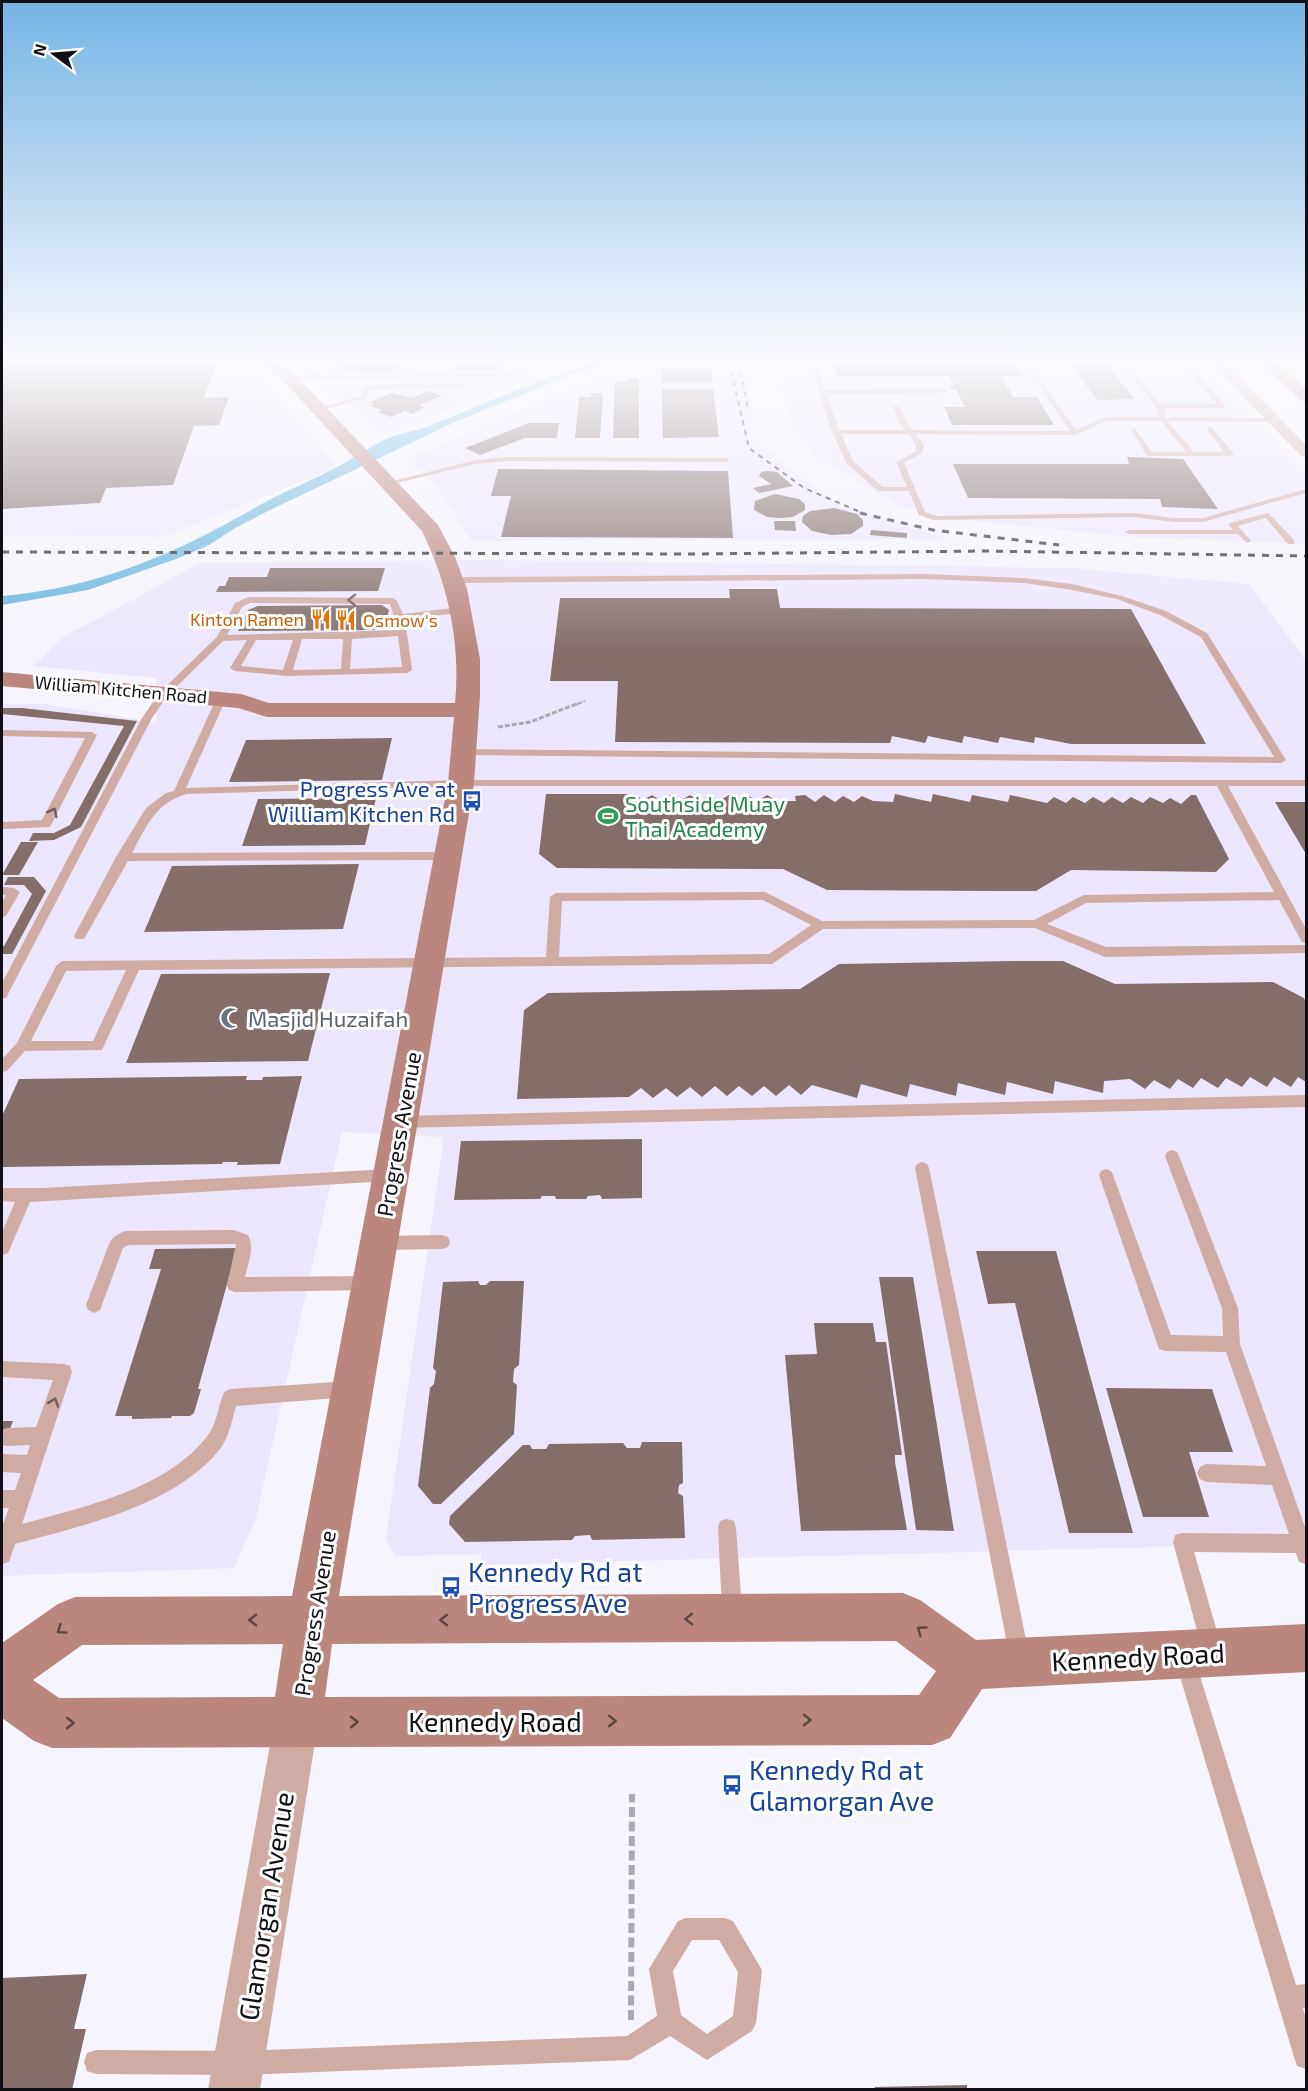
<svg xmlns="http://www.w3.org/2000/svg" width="1308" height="2091" font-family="'Exo 2',sans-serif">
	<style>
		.built { fill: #ece6fc }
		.water { fill: #68b5df }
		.building { fill: #836e6a }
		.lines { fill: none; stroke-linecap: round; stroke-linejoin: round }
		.path-far2 { stroke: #aaa8b0; stroke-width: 2; stroke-dasharray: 3 1.5; stroke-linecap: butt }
		.path-far1 { stroke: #aaa8b0; stroke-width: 3; stroke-dasharray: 5 2; stroke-linecap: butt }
		.path { stroke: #aaa8b0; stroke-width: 6; stroke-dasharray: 10 4.5; stroke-linecap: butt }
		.lane { fill: #cfaba4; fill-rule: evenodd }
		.street { fill: #cfaba4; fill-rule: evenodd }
		.secondary { fill: #ba867d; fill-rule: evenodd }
		.rail-far1 { stroke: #29272e; stroke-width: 2; stroke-dasharray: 5 5; stroke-linecap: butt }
		.rail { stroke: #29272e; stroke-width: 3; stroke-dasharray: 7 7; stroke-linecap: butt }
		.oneway { stroke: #705d5d }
		.oneway2 { stroke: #5d4544 }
		.labels { text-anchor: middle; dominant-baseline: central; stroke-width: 6; stroke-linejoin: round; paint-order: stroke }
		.far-food-label { font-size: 18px; fill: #c56008; stroke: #fff; text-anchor: end }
		.far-street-label { font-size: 18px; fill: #110f16; stroke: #fff }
		.transit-label { font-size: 22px; fill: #164399; stroke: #fff; text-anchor: end }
		.leisure-label { font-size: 22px; fill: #27864d; stroke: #fff; text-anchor: start }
		.worship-label { font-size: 22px; fill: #5b616d; stroke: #fff; text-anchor: start }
		.street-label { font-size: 22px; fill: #110f16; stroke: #fff }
		.near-transit-label { font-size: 27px; fill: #164399; stroke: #fff; text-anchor: start }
		.near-street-label { font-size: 27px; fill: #110f16; stroke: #fff }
	</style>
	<rect width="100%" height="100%" fill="#f6f4fc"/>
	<path class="built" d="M2 362H249L337 467 163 537 2 535Z
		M295 362H582L533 378 384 435 304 373Z
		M654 362H747L754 438 785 466 840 504 948 539 472 541 436 485 406 460 587 382Z
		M777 362H1201L1299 471 1306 475V544L1134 537 953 519 897 505 816 455 797 433 784 400Z
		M478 560 1070 568 1249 584 1306 661V1543L481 1565V1554L395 1556 386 1539 444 1137 342 1132 256 1518 234 1568 2 1576V704H47L156 723V678L33 666 64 637 200 563Z"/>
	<path class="water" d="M597 362H616L568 376 455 422 268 511 235 528 209 545 176 559 88 590 2 605V596C98 588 177 553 260 505 283 492 309 482 333 469 352 460 369 446 389 438 403 432 418 431 432 425 486 403 541 378 597 362Z"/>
	<path class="building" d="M2 362H218L204 398 229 397 219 425 194 426 173 485 106 488 100 503 2 509Z
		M342 362H514V364H500L498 371H454L456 364H400L397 371H338Z
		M833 362H1015L1023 376H1001L1013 397H1037L1054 425H952L944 407H965L956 389H951L950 386H954L949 376H837Z
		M1070 362H1105L1134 399 1097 400 1090 389 1083 387H1088Z
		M661 367H711L713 382H661Z
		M627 378H639V438H613L615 382H627Z
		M662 389H713L719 437 663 438Z
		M428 391 442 396 419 405 424 407 412 414 405 411 391 417 378 412 383 410 371 406 374 404 370 402 392 393 412 398Z
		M591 393H603L600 438H575L579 397H591Z
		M529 423H559L557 438H525L480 455 465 448Z
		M1127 457 1183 459 1218 509 1162 507 1160 499 968 498 953 464H1129Z
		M498 469 728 471 733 538 501 537 511 496H491Z
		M768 471 777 472 793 486 759 493 753 488 771 484 759 476 761 472Z
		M775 494 799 499 805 504V510L793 517 780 518 767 517 754 510 755 501Z
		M834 508 857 514 863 520V526L851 534 831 535 812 531 802 522 803 516 810 511Z
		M774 521H795L796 531 775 530Z
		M871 530 907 533V538L870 535Z
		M270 568H385L378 591 216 592 219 586H225L229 577H267Z
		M729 589H777L780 608 1131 609 1206 744H1071L1035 737 1034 743 1000 737 998 743 964 736 962 743 928 736 925 743 892 736 890 743 615 742 618 681H550L560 598H730Z
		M382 605 389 610 385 625 374 630 238 631 248 610 258 606Z
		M2 708H22L137 721 81 827 54 840 29 841 33 833H54L70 825 124 726 2 714Z
		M392 738 382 780 229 782 246 740Z
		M546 794H634L643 800 652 795 661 801 671 794 681 800 690 795 700 801 709 795 719 801 729 795 738 801 747 795 758 801 767 795 777 801H796L795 796 805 795 815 802 824 795 835 802 843 796 854 802 862 796 873 801 893 802 895 794 931 802 933 794 970 802 972 795 1008 802 1010 795 1047 803 1054 797 1066 803 1073 797 1085 803 1093 797 1104 803 1112 797 1123 803 1131 797 1143 803 1150 797 1163 803 1170 798 1181 804 1191 795H1196L1229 859 1216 872 1071 870 1036 891H993L827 890 783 869 557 868 539 854Z
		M376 798 365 845 242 846 258 799Z
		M1275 802H1306V854Z
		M21 842H38L19 875H2Z
		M359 864 343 929 144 932 172 866Z
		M8 877H34L46 891 12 954H2V946H4L32 894 24 885H4Z
		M1014 961H1063L1115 984 1273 982 1304 998 1306 1003V1082L1298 1077 1291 1087 1274 1077 1267 1087 1250 1077 1242 1087 1226 1078 1218 1088 1201 1078 1193 1088 1178 1079 1170 1089 1154 1080 1145 1089 1130 1079 1104 1081 1103 1093 1055 1081 1053 1094 1007 1082 1005 1095 958 1083 956 1096 910 1084 907 1097 861 1084 857 1098 812 1085 801 1095 789 1085 776 1096 764 1086 752 1096 739 1086 727 1096 715 1086 702 1097 690 1087 677 1097 666 1088 653 1098 641 1088 629 1097 517 1099 524 1010 548 993 800 989 839 964Z
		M330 973 308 1061 126 1063 161 974Z
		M247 1076 246 1080H262L263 1077 302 1076 280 1164 237 1165 238 1162H223L222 1164 2 1167V1116L19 1079Z
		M642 1139V1198L602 1199 600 1195 588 1196 586 1199H556L555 1196H542L540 1199 454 1200 461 1141Z
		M237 1248 198 1389H201L194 1413 190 1416H172L171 1418 132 1419V1416H115L161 1269H149L155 1249Z
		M976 1251H1056L1133 1533H1069L1015 1303 988 1304Z
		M879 1277H913L954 1531 916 1530Z
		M478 1281 480 1285H486L490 1281H524L519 1365 514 1369 513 1382 517 1385 514 1434 441 1504H433L418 1486 430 1388 434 1384 436 1371 433 1368 443 1282Z
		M814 1323H873L876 1342H886L902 1455H895V1462L907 1530 801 1531 785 1355 817 1354Z
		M1106 1388 1212 1389 1233 1452H1189L1209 1517H1143Z
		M2 1421H13L2 1449Z
		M642 1442H682L683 1483 679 1485 678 1493 683 1496 685 1538 592 1540 590 1535 575 1536 572 1540 465 1542 449 1524 450 1516 523 1445H530L532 1449H546L549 1444 623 1443 627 1448H640Z
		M87 1974 74 2029H86L72 2090H2V1978Z
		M967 2085V2090H875V2087Z"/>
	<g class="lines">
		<path class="path-far2" d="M575 705 585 701"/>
		<path class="path-far1" d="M498 727 530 722 579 703"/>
		<path class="path" d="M631 2020 632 1794"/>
		<path class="lane" d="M303 362H309L306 367 319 376 504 373 517 369 523 362H529L521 371 505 377 286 379 288 376H311L300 368Z
			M810 362H816L825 390 944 389 947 391 944 393 827 394 839 430H905L899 423 893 407 896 405C902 409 906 423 913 430L1070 431 1022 362H1028L1076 430 1105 417H1159L1158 409 1120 362H1126L1160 404H1217L1179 362H1185L1226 406 1223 408H1164L1166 417 1275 418 1278 420 1275 422 1168 421 1194 452H1224L1206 428 1211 427 1234 454 1230 456H1147L1131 429H1135L1152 452H1186L1161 421H1106L1075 435 916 434 924 445 922 453 904 463 925 512 937 516 1134 513 1174 518H1203L1306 489V493L1203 522H1174L1134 517 933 520 919 515 909 491H878L847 464 832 432ZM841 434H909L916 445 915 452 896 462 907 487H883L853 461Z
			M462 384 464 387 369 389 366 398 318 411 315 409 361 396 363 387 366 385Z
			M508 457 726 458 730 460 726 462 508 461 475 464 389 485 385 483 475 460Z
			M1268 513 1294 540V544H1288L1266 518 1238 526 1251 541 1247 543 1238 534H1129L1125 532 1129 530H1233L1229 525 1230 523Z
			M925 574 1024 578 1072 584 1122 596 1166 611 1207 633 1286 760 1281 763 463 755 458 752 463 749 1274 757 1201 637 1160 615 1117 599 1072 590 1024 583 925 579 454 583 450 580 454 577Z
			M248 597 393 598 397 601 403 614 460 607 464 610 460 613 405 619 412 670 407 673 287 676 235 671 230 668 247 640 223 641 167 696 152 718 8 994 7 997 2 999V983L142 718 160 692 217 637 235 603ZM250 603 390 604 398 630 227 635 242 607ZM398 636 402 667 350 669 352 639ZM302 639H343L341 669 293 670ZM256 640H293L283 670 241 666Z
			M221 696 226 699 186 788 461 780H1306V786H1228L1306 929V943L1302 942 1279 900 1086 903 1047 924 1106 947 1306 945V953L1105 957 1035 928 823 929 772 964 139 970 102 1050 25 1051 7 1071 2 1072V1059L17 1043 56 966 62 961 546 957 550 897 556 893 765 892 822 921 1034 920 1084 895 1274 892 1217 786H461L187 794C156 802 146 827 132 853L448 852 454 856 448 860 128 861 84 939H76L74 936 116 857 146 808 166 793 174 791 216 699ZM763 900 811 925 769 954 559 957 562 901ZM126 970 93 1041H31L66 971Z
			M2 730 92 732 97 735 50 827 2 829V822L42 820 85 738 2 736Z
			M2 887 14 888 20 892 6 916 2 917V903L6 895H2Z
			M1306 1095V1107L400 1128 395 1126 393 1122 395 1118 400 1116Z
			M1172 1150 1177 1152 1179 1156 1238 1308 1240 1344 1306 1530V1564L1299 1562 1296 1553 1194 1552 1221 1645 1218 1652 1211 1655 1204 1652 1201 1645 1173 1542 1175 1535 1182 1533 1289 1534 1272 1485 1206 1482 1200 1479 1197 1473 1200 1467 1206 1464 1266 1466 1226 1352 1165 1351 1159 1349 1099 1175 1101 1171 1106 1169 1111 1171 1113 1175 1171 1335 1223 1336 1222 1308 1165 1156 1167 1152Z
			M922 1162 927 1164 929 1168 1029 1654 1026 1661 1019 1664 1012 1661 1009 1654 915 1168 917 1164Z
			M390 1169 395 1171 397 1175 395 1179 390 1181 30 1202 8 1253 2 1255V1232L15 1202 2 1201V1188H43Z
			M234 1230 248 1235C255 1249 248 1263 245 1277L369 1276 375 1278 377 1283 375 1288 369 1290 235 1292 229 1290 227 1285 236 1244 128 1245 123 1248 100 1310 94 1313 88 1310 86 1305 109 1244C112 1237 118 1234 125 1231Z
			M442 1235 448 1237 450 1242 448 1247 442 1249 381 1250 375 1248 373 1243 375 1238 381 1236Z
			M2 1361 64 1364 70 1366 72 1372 22 1524C83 1507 168 1489 208 1435 217 1424 218 1406 224 1392L230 1389 350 1381 356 1383 359 1389 356 1395 350 1397 236 1406C232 1420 229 1437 220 1449 175 1506 81 1526 15 1544L9 1562 2 1564V1527L9 1508H2V1490H15L21 1473 2 1472V1454L27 1455 30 1445 7 1446 2 1444V1430L7 1428 36 1427 53 1380 2 1377Z
			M727 1519 734 1521 736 1528 742 1610 739 1617 732 1620 725 1617 722 1610 718 1528 720 1521Z
			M1185 1650 1192 1653 1195 1660 1296 1985 1306 1984V2008H1303L1306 2020V2069L1297 2066 1294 2057 1175 1660 1178 1653Z
			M686 1918H725L733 1921 762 1970 756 2023 752 2031 707 2060 670 2036 630 2060 239 2075 96 2074 87 2071 84 2062 87 2053 96 2050 239 2051 627 2036 657 2016 649 1969 678 1921ZM692 1940H719L738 1972 733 2016 707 2034 681 2015 673 1971Z"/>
		<path class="street" d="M1210 362H1224L1306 445V457L1301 456Z
			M296 1701 311 1708 318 1723 260 2090H208L274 1723 281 1708Z"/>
		<path class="secondary" d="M262 362H279L301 381 438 525 455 557 467 589 480 659V695L474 783 339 1596 903 1593 920 1600 976 1640 1306 1624V1672L982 1689 950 1738 932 1745 52 1748 34 1741 2 1718V1643L58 1604 75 1597 292 1596 448 783 454 717H267L238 708 2 686V672L241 694 269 703H455C461 644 448 584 422 531L289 387ZM896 1641 936 1671 919 1695 325 1697 332 1644ZM283 1644 275 1697 59 1698 33 1680 82 1645Z
			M1261 362H1278L1306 389V402L1300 400Z"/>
		<path class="rail-far1" d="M729 362 749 448 804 488 865 514
			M739 362 748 410"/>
		<path class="rail" d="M860 513 933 530 1059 545
			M2 552 693 554 984 551 1306 556"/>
	</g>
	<defs><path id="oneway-chevron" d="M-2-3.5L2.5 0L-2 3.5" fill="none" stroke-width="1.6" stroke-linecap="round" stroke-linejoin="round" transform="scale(1.5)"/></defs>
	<g class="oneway">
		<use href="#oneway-chevron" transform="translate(352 600) rotate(180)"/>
		<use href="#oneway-chevron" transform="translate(53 812) rotate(-63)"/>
		<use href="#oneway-chevron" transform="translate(54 1402) rotate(-71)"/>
	</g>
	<g class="oneway2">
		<use href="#oneway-chevron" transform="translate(689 1619) rotate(179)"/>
		<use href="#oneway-chevron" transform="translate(253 1620) rotate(180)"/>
		<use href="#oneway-chevron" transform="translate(444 1620) rotate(180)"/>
		<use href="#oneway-chevron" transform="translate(61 1630) rotate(145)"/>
		<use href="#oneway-chevron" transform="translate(921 1630) rotate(-144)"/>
		<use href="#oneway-chevron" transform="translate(807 1720)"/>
		<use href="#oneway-chevron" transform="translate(612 1721)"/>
		<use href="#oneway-chevron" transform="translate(354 1722) rotate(-1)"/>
		<use href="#oneway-chevron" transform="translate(70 1723)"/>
	</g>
	<linearGradient id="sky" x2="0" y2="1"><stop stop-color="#75b4e4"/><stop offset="0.55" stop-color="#fbfafe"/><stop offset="1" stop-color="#fbfafe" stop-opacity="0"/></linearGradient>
	<rect width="1308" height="654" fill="url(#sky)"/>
	<defs>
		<g id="restaurant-bare" transform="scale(1.62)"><path d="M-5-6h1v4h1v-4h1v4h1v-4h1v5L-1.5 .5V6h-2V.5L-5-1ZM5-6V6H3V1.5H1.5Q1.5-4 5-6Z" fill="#e8710a" stroke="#fff" stroke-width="2.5" paint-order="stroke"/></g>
		<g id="bus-bare" transform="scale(1.62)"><path d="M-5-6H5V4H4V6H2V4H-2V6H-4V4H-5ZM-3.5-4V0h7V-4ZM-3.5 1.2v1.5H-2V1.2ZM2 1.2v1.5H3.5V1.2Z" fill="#1a4fb4" stroke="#fff" stroke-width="2.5" paint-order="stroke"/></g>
		<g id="stadium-bare" transform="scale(1.62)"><path d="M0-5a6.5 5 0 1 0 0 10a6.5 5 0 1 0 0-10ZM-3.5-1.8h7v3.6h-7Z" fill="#2e9e5b" stroke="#fff" stroke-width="2.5" paint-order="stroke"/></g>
		<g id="mosque-bare" transform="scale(1.62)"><path d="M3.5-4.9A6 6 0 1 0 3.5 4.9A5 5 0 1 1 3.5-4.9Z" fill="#6b7280" stroke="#fff" stroke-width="2.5" paint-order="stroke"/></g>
	</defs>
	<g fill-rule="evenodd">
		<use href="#restaurant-bare" x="321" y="619"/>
		<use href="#restaurant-bare" x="346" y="620"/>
		<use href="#bus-bare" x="472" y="801"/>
		<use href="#stadium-bare" x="608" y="816"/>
		<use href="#mosque-bare" x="231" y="1018"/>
		<use href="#bus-bare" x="451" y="1587"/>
		<use href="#bus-bare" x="732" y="1785"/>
	</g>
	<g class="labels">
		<g class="far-food-label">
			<text x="304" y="619">Kinton Ramen</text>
			<text x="363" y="620" text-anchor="start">Osmow's</text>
		</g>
		<g class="far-street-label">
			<text transform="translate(121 689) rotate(5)">William Kitchen Road</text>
		</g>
		<g class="transit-label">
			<text x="455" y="788">Progress Ave at<tspan x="455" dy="25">William Kitchen Rd</tspan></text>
		</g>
		<g class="leisure-label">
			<text x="625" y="803">Southside Muay<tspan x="625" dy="25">Thai Academy</tspan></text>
		</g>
		<g class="worship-label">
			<text x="248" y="1018">Masjid Huzaifah</text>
		</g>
		<g class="street-label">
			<text transform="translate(398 1134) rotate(-80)">Progress Avenue</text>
			<text transform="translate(314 1613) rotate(-81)">Progress Avenue</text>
		</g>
		<g class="near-transit-label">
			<text x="468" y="1571">Kennedy Rd at<tspan x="468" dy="31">Progress Ave</tspan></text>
			<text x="749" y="1769">Kennedy Rd at<tspan x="749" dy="31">Glamorgan Ave</tspan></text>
		</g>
		<g class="near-street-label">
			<text transform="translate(1138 1656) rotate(-3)">Kennedy Road</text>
			<text x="495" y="1721">Kennedy Road</text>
			<text transform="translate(265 1906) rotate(-81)">Glamorgan Avenue</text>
		</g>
	</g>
	<rect width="1308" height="2091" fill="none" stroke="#110f16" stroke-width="6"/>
	<g transform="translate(54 54) rotate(286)" stroke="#ffffff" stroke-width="4.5" paint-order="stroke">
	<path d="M0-4.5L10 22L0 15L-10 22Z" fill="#110f16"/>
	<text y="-9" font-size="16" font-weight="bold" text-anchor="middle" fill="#110f16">N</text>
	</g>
</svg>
